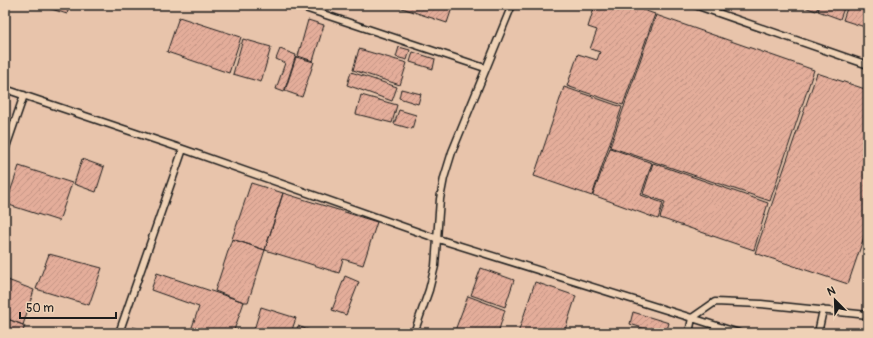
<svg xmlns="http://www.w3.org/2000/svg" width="873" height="338" font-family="Pangolin,sans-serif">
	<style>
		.built { fill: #e8c4ab }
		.building { fill: url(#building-hatch); stroke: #1c1c1c }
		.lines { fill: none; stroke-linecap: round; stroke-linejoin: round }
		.service-casing { stroke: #1c1c1c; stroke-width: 9 }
		.service { stroke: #efd2b6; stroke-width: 6 }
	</style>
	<defs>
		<pattern id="building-hatch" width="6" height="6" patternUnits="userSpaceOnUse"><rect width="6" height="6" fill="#e4ad9a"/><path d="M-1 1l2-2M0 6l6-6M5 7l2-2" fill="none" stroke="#c39484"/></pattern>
	</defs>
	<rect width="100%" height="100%" fill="#efd2b6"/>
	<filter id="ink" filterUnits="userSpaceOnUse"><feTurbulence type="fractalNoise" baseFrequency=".025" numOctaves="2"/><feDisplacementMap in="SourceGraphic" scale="8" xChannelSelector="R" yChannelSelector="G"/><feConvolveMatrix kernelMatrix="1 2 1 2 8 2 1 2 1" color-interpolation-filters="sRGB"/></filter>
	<g filter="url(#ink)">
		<path class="built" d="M5 5H868V333H5Z"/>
		<path class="building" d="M39 5H70L67 14Z
			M400 5H453L447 23 399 7Z
			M595 5H628L655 14 623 105 567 86 578 54 597 60 600 52 590 49 597 30 588 27Z
			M799 5H819L816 11Z
			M820 5H834L844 8 840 19 818 11Z
			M848 5H868V28L843 20Z
			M656 15 814 70 770 201 610 147Z
			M179 17 241 37 229 73 167 52Z
			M308 20 324 25 313 61 298 56Z
			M243 39 271 47 261 82 233 74Z
			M399 47 410 50 407 60 396 57Z
			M280 49 296 55 284 92 276 89 285 63 276 59Z
			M359 49 407 63 400 85 353 70Z
			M413 52 435 59 433 69 410 62Z
			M296 57 314 62 302 97 285 91Z
			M351 72 397 87 392 101 347 85Z
			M817 73 868 90V225L848 284 755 253Z
			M564 87 622 107 592 196 534 176Z
			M401 89 421 94 418 104 399 98Z
			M361 95 397 105 392 123 356 114Z
			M399 110 416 115 412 129 394 124Z
			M610 148 652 163 641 195 663 203 658 219 593 195Z
			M82 159 104 167 96 192 74 184Z
			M653 163 768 203 754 250 660 218 665 202 643 194Z
			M19 166 72 183 59 221 6 204Z
			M251 183 283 193 265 250 232 239Z
			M283 193 377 222 363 265 343 259 339 273 265 250Z
			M232 239 265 250 248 302H244L215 291Z
			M49 254 102 268 89 305 36 289Z
			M481 268 514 280 505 307 471 295Z
			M157 273 244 302 233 333H190L199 307 151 290Z
			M345 276 359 282 346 315 332 310Z
			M5 279 34 290 23 325 5 318Z
			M535 282 576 296 564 333H518Z
			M468 296 505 310 498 333H454Z
			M261 307 296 318 291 333H253Z
			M633 312 669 323 666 333H658L630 324Z
			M5 318 23 325 25 326 22 333H5Z
			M298 326 316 333H295Z
			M133 327 152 333H131Z"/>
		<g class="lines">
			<g class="service-casing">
				<path id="service" d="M296 5 485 68
					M695 5 868 65
					M5 89 183 149 438 239 692 318 739 333
					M5 150 24 95
					M119 333 183 149
					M414 333 429 290 435 266 440 199 444 178 452 152 512 5
					M689 333 692 318 715 302 761 304 868 315
					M818 333 823 310"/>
			</g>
			<use href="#service" class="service"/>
		</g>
	</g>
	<rect width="873" height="338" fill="none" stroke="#efd2b6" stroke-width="20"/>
	<rect x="10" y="10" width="853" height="318" fill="none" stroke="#1c1c1c" stroke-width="1.5" filter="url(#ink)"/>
	<g transform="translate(835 300) rotate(337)" stroke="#efd2b6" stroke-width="3" paint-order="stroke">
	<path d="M0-3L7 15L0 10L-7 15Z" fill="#1c1c1c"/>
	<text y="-6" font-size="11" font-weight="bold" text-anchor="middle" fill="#1c1c1c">N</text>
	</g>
	<path d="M20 312v6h96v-6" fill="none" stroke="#1c1c1c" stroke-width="2"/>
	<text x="26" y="312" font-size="12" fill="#1c1c1c" stroke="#efd2b6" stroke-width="3" paint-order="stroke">50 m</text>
</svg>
